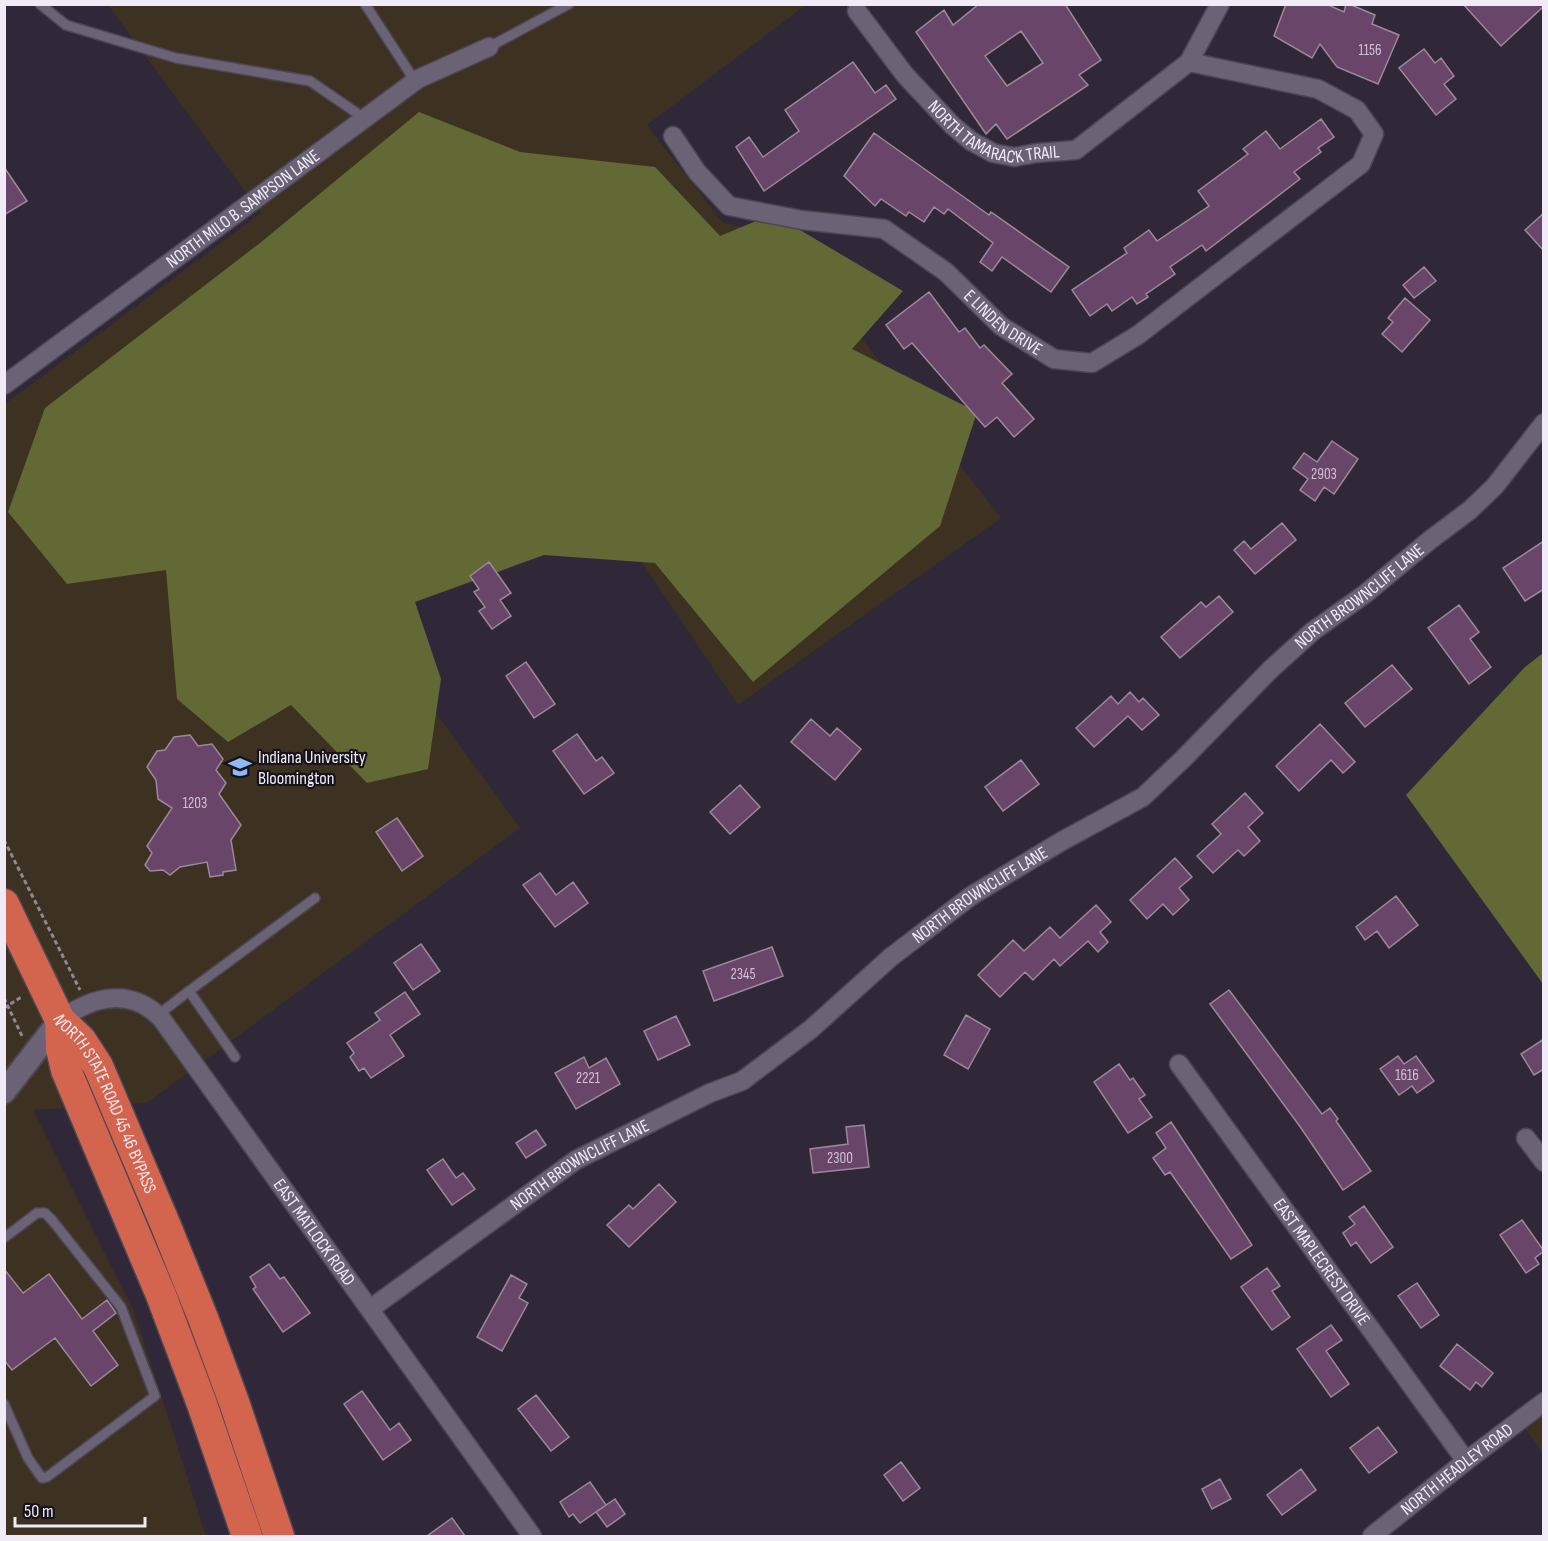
<svg xmlns="http://www.w3.org/2000/svg" width="1548" height="1541" font-family="'Sofia Sans Condensed',sans-serif">
	<style>
		.education { fill: #3d3122 }
		.forest { fill: #636934 }
		.building { fill: #6a456a; stroke: #9b899a; stroke-width: 1.5; fill-rule: evenodd }
		.lines { fill: none; stroke-linecap: round; stroke-linejoin: round }
		.service-casing { stroke: #4c4553; stroke-width: 12 }
		.minor-casing { stroke: #4c4553; stroke-width: 21 }
		.tertiary-casing { stroke: #4c4553; stroke-width: 26 }
		.trunk-casing { stroke: #4c4553; stroke-width: 33 }
		.path { stroke: #8f8896; stroke-width: 3; stroke-dasharray: 4.5 3; stroke-linecap: butt }
		.service { stroke: #6b6275; stroke-width: 9 }
		.minor { stroke: #6b6275; stroke-width: 18 }
		.tertiary { stroke: #6b6275; stroke-width: 22 }
		.trunk { stroke: #d3644e; stroke-width: 30 }
		.labels { text-anchor: middle; dominant-baseline: central; stroke-width: 4.5; stroke-linejoin: round; paint-order: stroke }
		.number-label { font-size: 15px; fill: #cec2d3 }
		.street-label { font-size: 18px; fill: #f0ebf6; stroke: #16121a }
		.poi-label { font-size: 18px; fill: #f0ebf6; stroke: #16121a; text-anchor: start }
	</style>
	<rect width="100%" height="100%" fill="#302838"/>
	<path class="education" d="M108 5H806L647 125 722 222 784 238 1001 518 738 705 556 435 348 593 520 828 147 1103 33 1110 135 1314 206 1536H5V404L261 213Z
		M1543 1402V1454L1520 1420Z"/>
	<path class="forest" d="M419 112 520 152 655 167 720 236 773 214 903 291 852 349 977 412 940 526 753 682 655 563 544 555 415 602 441 679 428 769 367 783 291 705 228 742 177 699 166 570 67 584 8 512 45 408 260 243Z
		M1543 653V984L1406 795 1525 667Z"/>
	<path class="building" d="M979 4H1065L1101 60 1079 75 1088 85 1007 139 996 124 986 134 916 32 944 10 953 25ZM1021 31 1043 63 1007 86 985 56Z
		M1286 4H1326L1344 12 1346 4H1349L1375 15 1372 24 1399 35 1378 84 1337 67 1320 44 1312 58 1274 36Z
		M1463 4H1544V6L1501 46Z
		M1424 49 1435 63 1441 58 1454 76 1444 84 1456 99 1436 115 1399 68Z
		M853 62 875 93 886 85 896 99 764 191 736 147 749 137 763 157 799 131 785 110Z
		M1321 119 1334 137 1318 148 1321 152 1294 172 1300 179 1206 251 1202 245 1170 267 1175 274 1146 294 1148 297 1137 304 1132 297 1112 311 1107 304 1090 316 1072 290 1127 253 1124 248 1149 230 1157 241 1209 206 1198 191 1248 154 1243 149 1266 131 1280 149Z
		M874 133 989 215 991 212 1069 267 1051 292 1002 257 992 271 980 262 993 243 948 209 944 214 934 207 924 222 909 212 906 216 881 199 875 206 844 176Z
		M4 167 27 201 4 215Z
		M1544 213V251L1525 230Z
		M1424 267 1436 281 1414 298 1403 285Z
		M929 292 959 332 965 328 980 348 984 345 1012 374 1002 383 1034 419 1014 437 997 417 985 427 912 343 904 349 886 325Z
		M1405 298 1430 320 1402 352 1382 334 1393 322 1388 318Z
		M1332 441 1358 459 1334 494 1324 487 1315 501 1300 490 1308 479 1293 468 1304 453 1317 462Z
		M1282 523 1296 540 1255 574 1234 550 1244 541 1251 549Z
		M1544 541V589L1525 601 1503 568Z
		M489 562 511 593 500 600 511 616 492 629 479 611 485 607 474 592 479 589 470 576Z
		M1219 596 1233 612 1180 658 1161 637 1201 602 1206 607Z
		M1459 605 1479 632 1470 639 1491 667 1469 684 1428 628Z
		M526 662 555 704 534 718 506 676Z
		M1392 665 1412 689 1365 727 1345 703Z
		M1130 692 1139 702 1143 698 1159 715 1142 730 1128 716 1094 747 1076 728 1111 696 1118 704Z
		M811 719 830 736 837 728 861 749 835 780 791 742Z
		M1320 724 1355 762 1343 773 1331 760 1299 791 1276 766Z
		M577 734 596 761 602 757 614 773 584 794 553 751Z
		M190 735 198 746 212 744 223 759 216 770 226 783 219 794 241 825 231 840 236 870 223 872V875L210 877 207 862 180 867 170 875 163 870 150 871 145 865 152 853 147 846 172 808 158 799 156 780 147 767 157 751 165 750 174 737Z
		M1021 760 1039 784 1003 811 985 787Z
		M740 785 760 807 730 834 710 812Z
		M1245 793 1263 813 1248 827 1260 841 1244 856 1238 850 1213 873 1197 856 1221 834 1212 824Z
		M397 818 423 856 402 871 376 832Z
		M1175 858 1192 877 1179 888 1189 900 1173 915 1163 904 1147 919 1130 900Z
		M540 873 556 895 573 882 588 903 555 927 523 885Z
		M1396 896 1418 925 1389 948 1377 931 1365 940 1356 927Z
		M1096 905 1111 922 1100 932 1108 942 1098 952 1088 941 1060 966 1054 959 1033 980 1025 972 1000 997 978 975 1013 940 1024 951 1050 927 1060 938Z
		M421 944 440 971 413 990 394 963Z
		M772 947 783 976 714 1001 703 971Z
		M1229 990 1322 1114 1330 1108 1338 1119 1336 1121 1371 1171 1343 1190 1301 1128 1210 1004Z
		M405 992 420 1014 390 1035 404 1056 371 1078 364 1068 359 1071 350 1057 354 1053 347 1043 380 1020 375 1013Z
		M966 1015 990 1029 968 1069 944 1055Z
		M676 1016 690 1045 658 1060 644 1031Z
		M1544 1039V1069L1534 1075 1521 1054Z
		M1398 1056 1404 1064 1416 1056 1434 1081 1417 1093 1412 1086 1399 1095 1380 1069Z
		M584 1057 589 1068 606 1058 620 1084 576 1109 555 1073Z
		M1119 1064 1130 1080 1133 1078 1145 1095 1139 1099 1152 1117 1128 1133 1094 1082Z
		M1171 1122 1252 1245 1231 1259 1170 1172 1165 1175 1153 1158 1166 1148 1156 1133Z
		M864 1125 869 1167 813 1173 810 1149 848 1144 846 1127Z
		M536 1130 546 1145 526 1158 516 1143Z
		M443 1159 456 1178 463 1173 475 1189 452 1205 427 1170Z
		M659 1184 676 1202 629 1247 607 1225 629 1205 633 1209Z
		M1364 1206 1393 1247 1371 1263 1356 1242 1351 1246 1343 1233 1355 1224 1349 1217Z
		M1522 1220 1544 1251 1535 1258 1539 1264 1526 1273 1500 1235Z
		M269 1264 280 1279 284 1277 310 1313 283 1332 253 1289 256 1287 250 1277Z
		M1267 1268 1280 1286 1272 1291 1290 1317 1272 1330 1241 1287Z
		M4 1269 23 1293 49 1274 82 1319 107 1300 116 1313 93 1331 118 1365 91 1386 55 1338 12 1370 4 1360Z
		M511 1275 527 1284 519 1298 528 1303 502 1351 477 1337Z
		M1417 1283 1439 1315 1421 1328 1398 1296Z
		M1331 1325 1342 1340 1326 1351 1349 1384 1331 1397 1297 1349Z
		M1457 1344 1493 1373 1482 1387 1476 1382 1470 1390 1440 1366Z
		M362 1391 390 1430 399 1423 411 1440 383 1460 344 1404Z
		M536 1395 569 1437 551 1451 518 1409Z
		M1378 1427 1397 1452 1369 1473 1350 1448Z
		M901 1462 920 1488 903 1501 884 1475Z
		M1301 1469 1316 1490 1282 1515 1267 1495Z
		M1220 1479 1231 1499 1212 1509 1202 1489Z
		M590 1482 606 1505 580 1523 573 1514 569 1517 560 1502Z
		M615 1499 625 1514 607 1527 596 1512Z
		M452 1518 465 1536H427Z"/>
	<g class="lines">
		<g class="service-casing">
			<path id="service" d="M40 4 66 25 176 58 310 81 364 118
				M365 4 415 81
				M489 47 569 4
				M189 991 315 898
				M158 1015 189 991 235 1057
				M4 1238 37 1213H45L52 1220 121 1307 155 1396 47 1477 42 1478 28 1458 4 1404"/>
		</g>
		<g class="minor-casing">
			<g id="minor">
				<path id="s1" d="M857 11 905 75 952 125 971 141 993 153 1014 157 1037 153 1076 150 1189 62 1220 4"/>
				<path id="s2" d="M673 136 697 172 729 206 802 220 884 229 946 272 1001 326 1054 359 1092 363 1138 335 1361 164 1374 134 1357 110 1318 89 1189 62"/>
				<path id="s3" d="M4 385 418 79 489 47"/>
				<path id="s4" d="M60 1020C93 996 130 987 161 1018L532 1536"/>
				<path id="s5" d="M1179 1064 1466 1461"/>
				<path d="M1526 1138 1544 1162"/>
				<path id="s6" d="M370 1309 576 1160 710 1093 742 1081 811 1029 891 957 971 896 1062 841 1143 797 1183 759 1270 670 1313 631 1365 594 1430 540 1470 510 1495 486 1544 423"/>
				<path id="s7" d="M1372 1536 1466 1461 1544 1402"/>
			</g>
		</g>
		<g class="tertiary-casing">
			<path id="tertiary" d="M4 1092 60 1020"/>
		</g>
		<g class="trunk-casing">
			<g id="trunk">
				<path id="s8" d="M4 904 60 1020 81 1040 98 1066 166 1226 203 1318 234 1402 279 1536"/>
				<path d="M60 1020 61 1049 66 1070 161 1295 202 1404 247 1536"/>
			</g>
		</g>
		<path class="path" d="M4 840 80 990
			M4 998 22 1036
			M4 1008 23 996"/>
		<use href="#service" class="service"/>
		<use href="#minor" class="minor"/>
		<use href="#tertiary" class="tertiary"/>
		<use href="#trunk" class="trunk"/>
	</g>
	<defs>
		<g id="university-bare" transform="scale(1.8)"><path d="M0-5L7-2L0 1L-7-2ZM-4 1L0 2.5L4 1V4Q0 6-4 4Z" fill="#8eb9fd" stroke="#16121a" stroke-width="2.5" paint-order="stroke"/></g>
	</defs>
	<g fill-rule="evenodd">
		<use href="#university-bare" x="240" y="767"/>
	</g>
	<g class="labels">
		<g class="number-label">
			<text x="1370" y="50">1156</text>
			<text x="1324" y="474">2903</text>
			<text x="195" y="803">1203</text>
			<text x="743" y="974">2345</text>
			<text x="1407" y="1075">1616</text>
			<text x="588" y="1078">2221</text>
			<text x="840" y="1158">2300</text>
		</g>
		<g class="street-label">
			<text stroke="none"><textPath href="#s1" startOffset="192">NORTH TAMARACK TRAIL</textPath></text>
			<text stroke="none"><textPath href="#s3" startOffset="297">NORTH MILO B. SAMPSON LANE</textPath></text>
			<text stroke="none"><textPath href="#s2" startOffset="399">E LINDEN DRIVE</textPath></text>
			<text stroke="none"><textPath href="#s6" startOffset="1227">NORTH BROWNCLIFF LANE</textPath></text>
			<text stroke="none"><textPath href="#s6" startOffset="741">NORTH BROWNCLIFF LANE</textPath></text>
			<text stroke="none"><textPath href="#s8" startOffset="225">NORTH STATE ROAD 45 46 BYPASS</textPath></text>
			<text stroke="none"><textPath href="#s6" startOffset="255">NORTH BROWNCLIFF LANE</textPath></text>
			<text stroke="none"><textPath href="#s4" startOffset="375">EAST MATLOCK ROAD</textPath></text>
			<text stroke="none"><textPath href="#s5" startOffset="244">EAST MAPLECREST DRIVE</textPath></text>
			<text stroke="none"><textPath href="#s7" startOffset="108">NORTH HEADLEY ROAD</textPath></text>
		</g>
		<g class="poi-label">
			<text x="258" y="757">Indiana University<tspan x="258" dy="21">Bloomington</tspan></text>
		</g>
	</g>
	<rect width="1548" height="1541" fill="none" stroke="#f0ebf6" stroke-width="12"/>
	<path d="M15 1517v9h130v-9" fill="none" stroke="#f0ebf6" stroke-width="3"/>
	<text x="24" y="1517" font-size="18" fill="#f0ebf6" stroke="#16121a" stroke-width="4.5" paint-order="stroke">50 m</text>
</svg>
